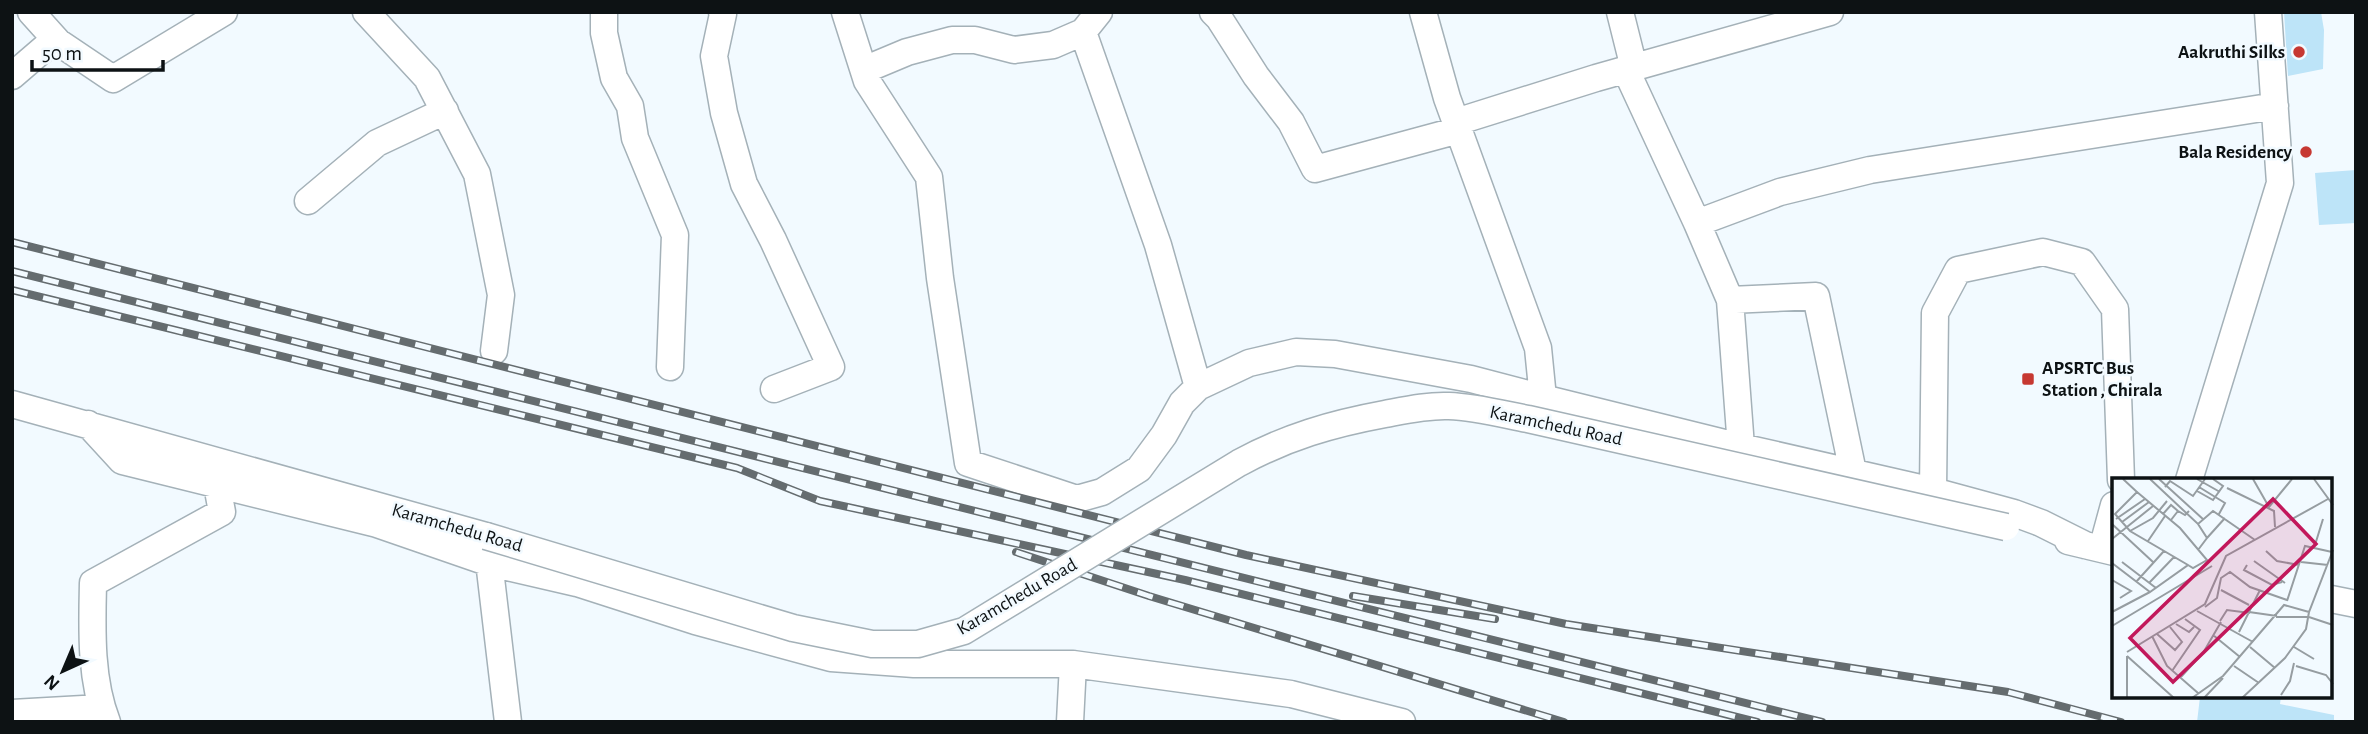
<svg xmlns="http://www.w3.org/2000/svg" width="2368" height="734" font-family="'Alegreya Sans',sans-serif">
	<style>
		.building { fill: #bde4f8 }
		.lines { fill: none; stroke-linecap: round; stroke-linejoin: round }
		.minor-casing { stroke: #a4b1b8; stroke-width: 29 }
		.minor { stroke: #fff; stroke-width: 26 }
		.rail-casing { stroke: #656c6f; stroke-width: 8 }
		.rail { stroke: #f2faff; stroke-width: 5; stroke-dasharray: 16; stroke-linecap: butt }
		.minor-bridge-casing { stroke: #a4b1b8; stroke-width: 29; stroke-linecap: butt }
		.minor-bridge { stroke: #fff; stroke-width: 26 }
		.poi-dot { fill: #c63832; stroke: #f2faff; stroke-width: 2.5 }
		.labels { text-anchor: middle; dominant-baseline: central; stroke-width: 5; stroke-linejoin: round; paint-order: stroke }
		.poi-label { font-size: 19px; font-weight: bold; fill: #0d1214; stroke: #f2faff; text-anchor: end }
		.street-label { font-size: 19px; fill: #0d1214; stroke: #f2faff }
		.inset-road { fill: none; stroke: #969da1; stroke-width: 2 }
		.view { fill: #c2185b; fill-opacity: 0.15; stroke: #c2185b; stroke-width: 3.5 }
		.inset-edge { fill: none; stroke: #0d1214; stroke-width: 3.5 }
	</style>
	<rect width="100%" height="100%" fill="#f2faff"/>
	<path class="building" d="M2284 12H2321L2324 30 2323 69 2288 76Z
		M2356 170V223L2319 225 2315 173Z
		M2200 697H2281L2280 704 2334 715V722H2197Z"/>
	<g class="lines">
		<g class="minor-casing">
			<path id="minor" d="M31 12 58 42 113 79 224 12
				M366 12 427 78 477 174 501 295 494 351
				M604 12V33L614 78 630 106 635 138 675 235 670 367
				M722 12 723 14 714 56 724 113 744 184 773 240 831 367 774 389
				M845 12 867 81 929 177 940 278 968 463 1077 499 1102 492 1139 469 1164 435 1182 403 1198 387 1249 363 1296 352 1335 354 1471 379 1543 398
				M1213 12 1219 18 1256 76 1291 122 1315 169 1459 130
				M1423 12 1447 98 1538 348 1543 398 1741 447 1933 491 2014 513 2041 523 2085 545
				M1620 12 1634 68
				M1083 32 1158 245 1198 387
				M864 70 907 52 952 40H975L1014 50 1053 45 1083 32 1099 12
				M1626 70 1697 223
				M12 76 55 39
				M1456 122 1596 78 1830 12
				M308 201 377 143 445 111
				M1730 300 1816 296 1853 472
				M12 404 486 536 508 722
				M88 424 122 461 377 524 490 563 577 583 695 621 831 658 914 664H1073L1070 722
				M1741 447 1730 300 1697 223 1780 192 1870 170 2275 106
				M2189 480 2280 183 2268 12
				M1933 491 1935 313 1958 270 2043 252 2082 262 2115 309 2121 480
				M2068 541 2114 552
				M2102 549 2114 505
				M2331 599 2356 604
				M1073 664 1291 694 1402 722
				M12 713 101 708 98 722
				M107 722C90 679 92 628 93 583L222 512 217 485"/>
		</g>
		<use href="#minor" class="minor"/>
		<g class="rail-casing">
			<path id="rail" d="M12 242 1246 555 1566 624 2008 692 2121 722
				M12 271 1822 722
				M12 290 737 468 820 501 1185 580 1757 722
				M1016 552 1149 596 1564 722
				M1353 596 1495 619"/>
		</g>
		<use href="#rail" class="rail"/>
		<g class="minor-bridge-casing">
			<path id="minor-bridge" d="M486 536 793 628 872 644H918L964 631 1239 463C1287 437 1331 424 1385 414 1406 410 1428 405 1449 406 1475 407 1502 414 1528 419L2006 527"/>
		</g>
		<use href="#minor-bridge" class="minor-bridge"/>
	</g>
	<g class="poi-dot">
		<circle cx="2299" cy="52" r="7"/>
		<circle cx="2306" cy="152" r="7"/>
		<rect x="2021" y="372" width="14" height="14" rx="3.5"/>
	</g>
	<g class="labels">
		<g class="poi-label">
			<text x="2285" y="52">Aakruthi Silks</text>
			<text x="2292" y="152">Bala Residency</text>
			<text x="2042" y="368" text-anchor="start">APSRTC Bus<tspan x="2042" dy="22">Station , Chirala</tspan></text>
		</g>
		<g class="street-label">
			<text transform="translate(1556 426) rotate(12)">Karamchedu Road</text>
			<text transform="translate(457 528) rotate(16)">Karamchedu Road</text>
			<text transform="translate(1017 597) rotate(-30)">Karamchedu Road</text>
		</g>
	</g>
	<g transform="translate(2112 478)">
		<rect width="220" height="220" fill="#f2faff"/>
		<path class="inset-road" d="M38 1 86 46 101 33 143 62M47 1 92 42M85 1 108 14M141 1 157 29 180 1M202 1 221 27M53 9 58 3 81 18 93 1M87 9 113 25 107 36M115 10 162 33 163 49M85 13 101 22 111 8 101 1M25 14 68 50 95 82 81 90 76 87M51 36 59 27 66 33M4 41 33 21M59 42 66 33 73 37 77 33M10 44 37 24M0 46 41 84M18 53 41 40 55 23M95 60 113 40M0 61 41 28M36 63 53 38M203 67 211 41M86 72 95 60 86 46M154 73 165 83 187 87M142 83 173 105M10 84 44 110M189 84 216 87M0 85 38 114 76 87 18 53 3 36 25 14 11 1M135 87 132 92 160 107 170 104M0 102 19 113 8 120M24 104 52 73M37 105 62 79M109 112 137 127M175 123 193 68 220 74M93 129 105 120 109 100 118 94 138 109 175 122M85 133 141 164M0 134 38 114M137 134 165 138M164 139H197L221 147M108 143 115 132 138 135M64 146 77 154 82 149M0 148 100 88M127 154 148 112M45 156 63 172 70 164 58 149M101 157 128 179M40 158 55 188 86 215M138 169 163 190M182 169 202 181M15 174 93 126 114 78 216 21M15 178 62 220M122 188 147 205M184 188 214 197 221 206M60 193 88 152 73 141M68 200 91 175 109 144M169 217 178 203 182 185M15 220V178M80 220 111 198 172 127 197 134 221 72M92 220 111 200M130 220 173 180 194 151 197 134"/>
		<path class="view" d="M161 21 204 66 61 204 18 160Z"/>
		<rect width="220" height="220" class="inset-edge"/>
	</g>
	<rect width="2368" height="734" fill="none" stroke="#0d1214" stroke-width="28"/>
	<g transform="translate(63 671) rotate(224)" stroke="#f2faff" stroke-width="5" paint-order="stroke">
	<path d="M0-5L12 26L0 18L-12 26Z" fill="#0d1214"/>
	<text y="-10" font-size="19" font-weight="bold" text-anchor="middle" fill="#0d1214">N</text>
	</g>
	<path d="M32 60v10h131v-10" fill="none" stroke="#0d1214" stroke-width="3.5"/>
	<text x="42" y="60" font-size="21" fill="#0d1214" stroke="#f2faff" stroke-width="5" paint-order="stroke">50 m</text>
</svg>
